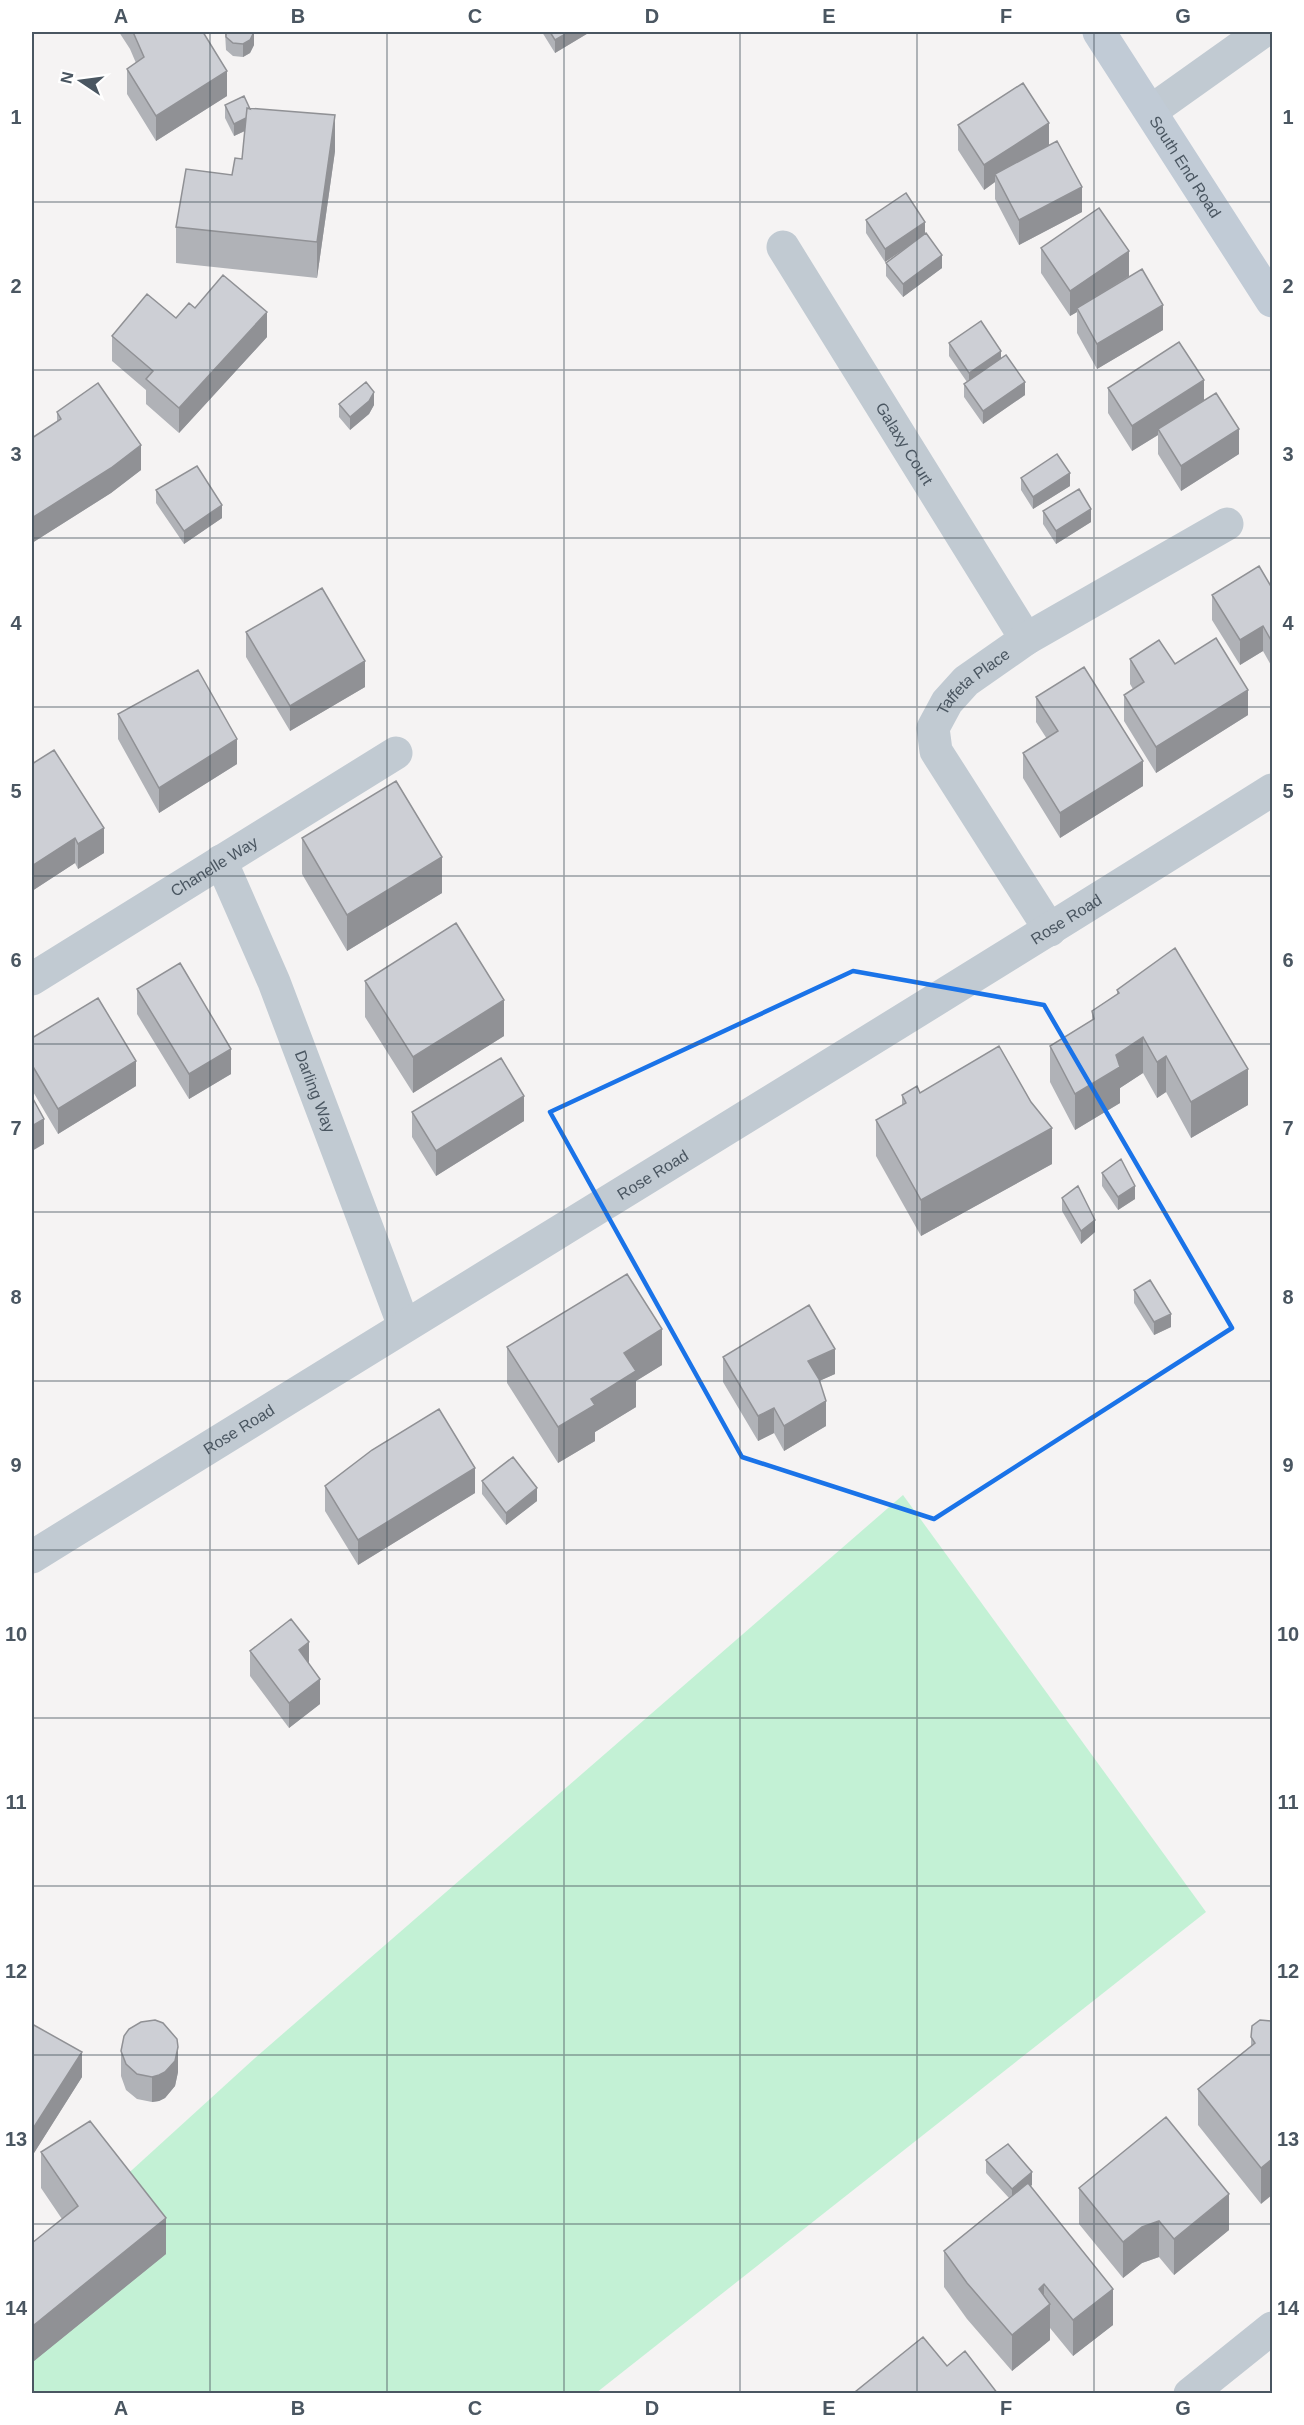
<svg xmlns="http://www.w3.org/2000/svg" width="1304" height="2425" font-family="Helvetica,sans-serif">
	<style>
		.green { fill: #c3f1d5 }
		.lines { fill: none; stroke-linecap: round; stroke-linejoin: round }
		.street { stroke: #c1cad2; stroke-width: 33 }
		.secondary { stroke: #c1cbd6; stroke-width: 33 }
		.wall { fill: #b0b2b7 }
		.shaded-wall { fill: #909195 }
		.building { fill: #cdcfd5; stroke: #909195; stroke-width: 1.5 }
		.marked { fill: none; stroke: #1a73e8; stroke-width: 4.5; stroke-linejoin: round }
		.grid { fill: none; stroke: #4a5661; stroke-width: 1.5; stroke-opacity: 0.55 }
		.labels { text-anchor: middle; dominant-baseline: central; stroke-width: 5; stroke-linejoin: round; paint-order: stroke }
		.street-label { font-size: 16px; fill: #4a5661; stroke: #fff }
		.neatline { fill: none; stroke: #4a5661; stroke-width: 2 }
		.grid-label { font-size: 20px; text-anchor: middle; font-weight: bold; fill: #4a5661 }
	</style>
	<rect width="100%" height="100%" fill="#f5f3f3"/>
	<path class="green" d="M903 1495 1206 1912 596 2393 32 2394V2261L255 2058Z"/>
	<g class="lines">
		<g class="street">
			<path d="M1151 111 1262 32"/>
			<path id="s1" d="M783 247 1026 639"/>
			<path id="s2" d="M221 861 274 982 404 1326"/>
			<path id="s3" d="M1050 930 936 751 933 728 947 702 966 681 1026 639 1227 524"/>
			<path id="s4" d="M32 979 396 753"/>
			<path id="s5" d="M32 1557C445 1300 861 1049 1272 790"/>
			<path d="M1190 2394 1272 2328"/>
		</g>
		<path class="secondary" id="s6" d="M1099 32 1272 301"/>
	</g>
	<path class="wall" d="M119 32H203L227 96 156 141 127 94V69L136 63 130 49Z
		M225 32H254V45L250 53 243 57 233 56 226 50Z
		M542 32H590L555 53Z
		M225 105 250 109 335 151 317 278 176 263V227L232 175 242 159 245 131 234 136 225 118Z
		M958 125 1049 146 1082 212 1019 245 995 199V182L984 190 958 150Z
		M866 220 925 234 942 268 903 297 886 276V263L919 239 885 262 866 233Z
		M1041 248 1129 276 1163 330 1097 369 1077 333V312L1070 316 1041 273Z
		M195 308 267 337 179 433 146 404V390L112 361V336L176 318Z
		M949 343 1001 358 1025 395 983 424 964 397V384L967 382 949 356Z
		M1108 388 1204 400 1239 454 1181 491 1158 454V435L1132 451 1108 413Z
		M339 404 374 405 369 414 350 430 339 417Z
		M57 412 141 470 111 493 32 543V438L57 422Z
		M1021 478 1070 486 1033 509 1021 490Z
		M156 490 222 518 184 544 156 503Z
		M1043 511 1091 522 1056 544 1043 524Z
		M1272 588V667L1263 651 1240 665 1212 620V595Z
		M246 632 365 687 290 731 246 657Z
		M1130 659 1175 664 1248 715 1156 773 1124 721V695L1133 689 1130 684Z
		M1036 697 1143 786 1060 838 1023 778V753L1047 739 1036 722Z
		M118 714 237 764 159 813 118 739Z
		M32 764 104 853 78 869 75 863 32 891Z
		M302 838 442 893 347 951 302 874Z
		M365 981 504 1036 413 1093 365 1017Z
		M137 989 231 1074 189 1099 137 1014Z
		M1117 990 1248 1105 1191 1138 1166 1092 1157 1098 1143 1073 1120 1088V1103L1075 1130 1050 1082V1046L1092 1020V1011L1117 994Z
		M32 1038 136 1086 58 1134 32 1090Z
		M920 1093 1052 1164 921 1236 876 1156V1120L902 1105V1095Z
		M412 1112 524 1121 436 1176 412 1137Z
		M1102 1173 1135 1199 1118 1210 1102 1186Z
		M1062 1198 1095 1232 1081 1244 1062 1211Z
		M1134 1290 1171 1327 1154 1335 1134 1303Z
		M507 1347 662 1365 636 1381V1407L595 1432V1441L558 1463 507 1383Z
		M723 1357 835 1374 819 1381 826 1426 784 1451 774 1433 758 1441 723 1382Z
		M482 1481 537 1501 506 1525 482 1494Z
		M325 1486 475 1493 358 1565 325 1511Z
		M250 1651 309 1664 320 1704 289 1728 250 1676Z
		M1271 2021 1261 2204 1198 2125V2089L1251 2046V2037Z
		M32 2024 82 2077 34 2153 32 2151Z
		M121 2051 178 2072 175 2086 165 2098 159 2101 152 2102 137 2099 126 2090 121 2076Z
		M41 2152 166 2254 34 2361 32 2357V2243L62 2219 41 2188Z
		M986 2160 1032 2185 1030 2186 1113 2325 1073 2356 1050 2328V2340L1012 2371 967 2319 944 2287V2251L1009 2198 986 2173Z
		M1079 2188 1229 2230 1174 2275 1159 2257 1142 2263 1123 2278 1079 2224Z"/>
	<path class="shaded-wall" d="M254 32V45L250 53 243 57V44Z
		M569 32H590L555 53V40Z
		M227 71V96L156 141V116Z
		M253 114V127L234 136V124Z
		M335 115V151L317 278V242Z
		M1049 123V148L995 174V182L984 190V165Z
		M1082 187V212L1019 245V220Z
		M925 222V235L885 262V249Z
		M1129 251V276L1077 308V312L1070 316V291Z
		M942 255V268L903 297V284Z
		M1163 305V330L1097 369V344Z
		M267 312V337L179 433V408Z
		M1001 351V364L969 385V373Z
		M1204 380V405L1158 429V435L1132 451V426Z
		M1025 382V395L983 424V411Z
		M374 392V405L369 414 350 430V417Z
		M1239 429V454L1181 491V466Z
		M141 445V470L111 493 32 543V518Z
		M1070 473V486L1033 509V497Z
		M222 505V518L184 544V531Z
		M1091 509V522L1056 544V531Z
		M1263 626V651L1240 665V640Z
		M365 661V687L290 731V706Z
		M1248 690V715L1156 773V747Z
		M237 739V764L159 813V788Z
		M1143 761V786L1060 838V813Z
		M104 828V853L78 869V844Z
		M75 838V863L32 891V866Z
		M442 857V893L347 951V915Z
		M504 1000V1036L413 1093V1057Z
		M1143 1037V1073L1120 1088V1103L1075 1130V1094L1116 1055Z
		M231 1049V1074L189 1099V1074Z
		M1166 1056V1092L1157 1098V1062Z
		M136 1061V1086L58 1134V1109Z
		M1248 1069V1105L1191 1138V1102Z
		M524 1096V1121L436 1176V1151Z
		M44 1119V1144L32 1151V1126Z
		M1052 1128V1164L921 1236V1200Z
		M1135 1186V1199L1118 1210V1197Z
		M1095 1220V1232L1081 1244V1231Z
		M1171 1314V1327L1154 1335V1322Z
		M662 1329V1365L636 1381V1407L595 1432V1441L558 1463V1427L591 1399 624 1353Z
		M835 1349V1374L808 1386V1361Z
		M826 1401V1426L784 1451V1426Z
		M774 1408V1433L758 1441V1416Z
		M475 1468V1493L358 1565V1540Z
		M537 1488V1501L506 1525V1513Z
		M309 1642V1667L299 1650Z
		M320 1679V1704L289 1728V1703Z
		M178 2047V2072L175 2086 165 2098 159 2101 152 2102V2077Z
		M82 2052V2077L34 2153V2127Z
		M1272 2159V2195L1261 2204V2168Z
		M1032 2172V2185L1012 2202V2189Z
		M1229 2194V2230L1174 2275V2239Z
		M166 2218V2254L34 2361V2325Z
		M1159 2221V2257L1142 2263 1123 2278V2242L1142 2227Z
		M1044 2284V2309L1050 2304V2340L1012 2371V2335L1039 2289Z
		M1113 2289V2325L1073 2356V2320Z"/>
	<path class="building" d="M133 32H203L227 71 156 116 127 69 144 57Z
		M226 32H254L250 40 243 44 233 43 226 37Z
		M550 32H569L555 40Z
		M1023 83 1049 123 984 165 958 125Z
		M244 96 250 109 247 108 246 118 234 124 225 105Z
		M247 108 335 115 317 242 176 227 186 169 232 175 235 158 242 159Z
		M1057 141 1082 187 1019 220 995 174Z
		M906 193 925 222 885 249 866 220Z
		M1099 208 1129 251 1070 291 1041 248Z
		M926 233 942 255 903 284 886 263Z
		M1142 269 1163 305 1097 344 1077 308Z
		M223 275 267 312 179 408 146 379 153 371 112 336 147 294 176 318 189 303 195 308Z
		M981 321 1001 351 969 373 949 343Z
		M1179 342 1204 380 1132 426 1108 388Z
		M1006 355 1025 382 983 411 964 384Z
		M366 382 374 392 369 401 350 417 339 404Z
		M98 383 141 445 111 468 32 518V438L61 419 57 412Z
		M1216 393 1239 429 1181 466 1158 429Z
		M1057 454 1070 473 1033 497 1021 478Z
		M197 466 222 505 184 531 156 490Z
		M1079 489 1091 509 1056 531 1043 511Z
		M1259 566 1272 588V642L1263 626 1240 640 1212 595Z
		M322 588 365 661 290 706 246 632Z
		M1216 638 1248 690 1156 747 1124 695 1144 682 1130 659 1159 640 1175 664Z
		M1084 667 1143 761 1060 813 1023 753 1058 731 1036 697Z
		M198 670 237 739 159 788 118 714Z
		M54 750 104 828 78 844 75 838 32 866V764Z
		M396 781 442 857 347 915 302 838Z
		M456 923 504 1000 413 1057 365 981Z
		M1175 948 1248 1069 1191 1102 1166 1056 1157 1062 1143 1037 1116 1055 1120 1067 1075 1094 1050 1046 1094 1019 1092 1011 1119 993 1117 990Z
		M180 963 231 1049 189 1074 137 989Z
		M98 998 136 1061 58 1109 32 1065V1038Z
		M999 1046 1031 1102 1052 1128 921 1200 876 1120 906 1103 902 1095 917 1086 920 1093Z
		M501 1058 524 1096 436 1151 412 1112Z
		M32 1097 44 1119 32 1126Z
		M1121 1159 1135 1186 1118 1197 1102 1173Z
		M1078 1186 1095 1220 1081 1231 1062 1198Z
		M627 1274 662 1329 624 1353 636 1371 591 1399 595 1405 558 1427 507 1347Z
		M1150 1280 1171 1314 1154 1322 1134 1290Z
		M809 1305 835 1349 808 1361 819 1379 826 1401 784 1426 774 1408 758 1416 723 1357Z
		M439 1409 475 1468 358 1540 325 1486 372 1450Z
		M513 1457 537 1488 506 1513 482 1481Z
		M291 1619 309 1642 299 1650 320 1679 289 1703 250 1651Z
		M155 2020 163 2023 177 2039 178 2047 175 2061 165 2072 159 2075 152 2077 137 2074 126 2064 121 2051 124 2036 129 2029 141 2022Z
		M1260 2020 1271 2021 1272 2022V2159L1261 2168 1198 2089 1255 2043 1251 2037 1252 2026Z
		M32 2024 82 2052 34 2127 32 2126Z
		M1166 2117 1229 2194 1174 2239 1159 2221 1142 2227 1123 2242 1079 2188Z
		M90 2121 166 2218 34 2325 32 2321V2243L78 2206 41 2152Z
		M1008 2144 1032 2172 1012 2189 986 2160Z
		M1028 2183 1113 2289 1073 2320 1044 2284 1039 2289 1050 2304 1012 2335 967 2283 944 2251Z
		M923 2337 947 2366 965 2351 998 2394H856L855 2392Z"/>
	<path class="marked" d="M853 971 1044 1005 1232 1328 934 1519 742 1457 550 1112Z"/>
	<path class="grid" d="M210 32V2394M387 32V2394M564 32V2394M740 32V2394M917 32V2394M1094 32V2394M32 202H1272M32 370H1272M32 538H1272M32 707H1272M32 876H1272M32 1044H1272M32 1212H1272M32 1381H1272M32 1550H1272M32 1718H1272M32 1886H1272M32 2055H1272M32 2224H1272"/>
	<g class="labels">
		<g class="street-label">
			<text stroke="none"><textPath href="#s6" startOffset="160">South End Road</textPath></text>
			<text stroke="none"><textPath href="#s1" startOffset="231">Galaxy Court</textPath></text>
			<text stroke="none"><textPath href="#s3" startOffset="298">Taffeta Place</textPath></text>
			<text stroke="none"><textPath href="#s4" startOffset="214">Chanelle Way</textPath></text>
			<text stroke="none"><textPath href="#s5" startOffset="1215">Rose Road</textPath></text>
			<text stroke="none"><textPath href="#s2" startOffset="249">Darling Way</textPath></text>
			<text stroke="none"><textPath href="#s5" startOffset="729">Rose Road</textPath></text>
			<text stroke="none"><textPath href="#s5" startOffset="243">Rose Road</textPath></text>
		</g>
	</g>
	<rect width="1304" height="2425" fill="none" stroke="#ffffff" stroke-width="66"/>
	<g transform="translate(81 81) rotate(283)" stroke="#ffffff" stroke-width="4.5" paint-order="stroke">
	<path d="M0-4.5L10 22L0 15L-10 22Z" fill="#4a5661"/>
	<text y="-9" font-size="16" font-weight="bold" text-anchor="middle" fill="#4a5661">N</text>
	</g>
	<rect x="33" y="33" width="1238" height="2359" class="neatline"/>
	<g class="grid-label">
		<text x="121" y="23">A</text>
		<text x="298" y="23">B</text>
		<text x="475" y="23">C</text>
		<text x="652" y="23">D</text>
		<text x="829" y="23">E</text>
		<text x="1006" y="23">F</text>
		<text x="1183" y="23">G</text>
		<text x="16" y="124">1</text>
		<text x="1288" y="124">1</text>
		<text x="16" y="293">2</text>
		<text x="1288" y="293">2</text>
		<text x="16" y="461">3</text>
		<text x="1288" y="461">3</text>
		<text x="16" y="630">4</text>
		<text x="1288" y="630">4</text>
		<text x="16" y="798">5</text>
		<text x="1288" y="798">5</text>
		<text x="16" y="967">6</text>
		<text x="1288" y="967">6</text>
		<text x="16" y="1135">7</text>
		<text x="1288" y="1135">7</text>
		<text x="16" y="1304">8</text>
		<text x="1288" y="1304">8</text>
		<text x="16" y="1472">9</text>
		<text x="1288" y="1472">9</text>
		<text x="16" y="1641">10</text>
		<text x="1288" y="1641">10</text>
		<text x="16" y="1809">11</text>
		<text x="1288" y="1809">11</text>
		<text x="16" y="1978">12</text>
		<text x="1288" y="1978">12</text>
		<text x="16" y="2146">13</text>
		<text x="1288" y="2146">13</text>
		<text x="16" y="2315">14</text>
		<text x="1288" y="2315">14</text>
		<text x="121" y="2415">A</text>
		<text x="298" y="2415">B</text>
		<text x="475" y="2415">C</text>
		<text x="652" y="2415">D</text>
		<text x="829" y="2415">E</text>
		<text x="1006" y="2415">F</text>
		<text x="1183" y="2415">G</text>
	</g>
</svg>
